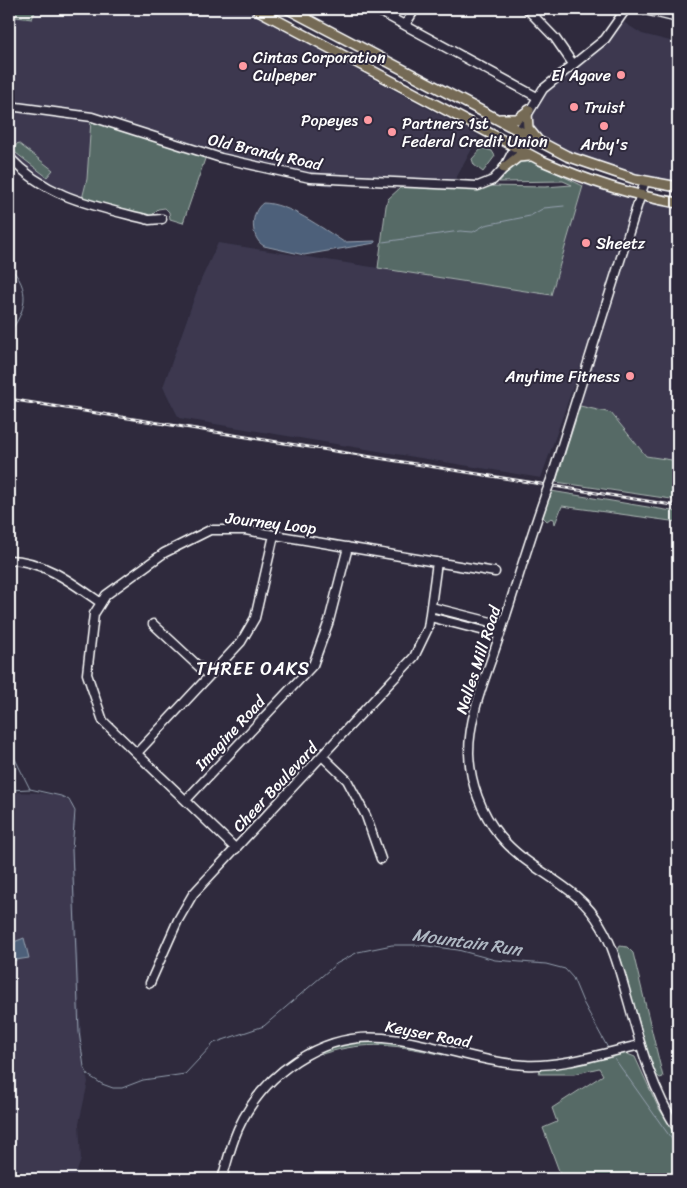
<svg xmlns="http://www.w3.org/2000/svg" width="687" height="1188" font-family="Sriracha,sans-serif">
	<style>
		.built { fill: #3c3950 }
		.green { fill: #566b66; stroke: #aab5b2 }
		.water { fill: #4e617a; stroke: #95a0af }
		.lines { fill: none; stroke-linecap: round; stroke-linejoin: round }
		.stream { stroke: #95a0af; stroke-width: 1 }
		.minor-casing { stroke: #fff; stroke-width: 11 }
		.major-casing { stroke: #fff; stroke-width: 12 }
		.minor { stroke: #2f2a3d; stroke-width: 8 }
		.major { stroke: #756a55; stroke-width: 9 }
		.rail-casing { stroke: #fff; stroke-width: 3 }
		.rail { stroke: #2f2a3d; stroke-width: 1; stroke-dasharray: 4; stroke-linecap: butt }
		.minor-bridge-casing { stroke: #fff; stroke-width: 11; stroke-linecap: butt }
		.minor-bridge { stroke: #2f2a3d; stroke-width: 8 }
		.poi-dot { fill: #ff9aa2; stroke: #2f2a3d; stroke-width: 2 }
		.labels { text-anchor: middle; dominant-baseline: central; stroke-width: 4; stroke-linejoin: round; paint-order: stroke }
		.poi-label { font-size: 16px; fill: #fff; stroke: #2f2a3d; text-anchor: start }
		.street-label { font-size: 16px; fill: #fff; stroke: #2f2a3d }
		.neighbourhood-label { font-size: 18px; letter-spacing: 1px; fill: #fff; stroke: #2f2a3d }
		.water-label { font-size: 18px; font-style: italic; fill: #afb8c3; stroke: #2f2a3d }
	</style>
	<rect width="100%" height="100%" fill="#2f2a3d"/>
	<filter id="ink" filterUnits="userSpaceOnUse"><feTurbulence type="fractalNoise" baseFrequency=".02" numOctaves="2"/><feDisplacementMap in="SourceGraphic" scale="10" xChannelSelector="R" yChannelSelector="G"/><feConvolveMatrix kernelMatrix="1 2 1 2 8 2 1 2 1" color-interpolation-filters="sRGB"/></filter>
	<g filter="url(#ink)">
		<path class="built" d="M9 9H243L479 136 455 180 333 176V187L91 126 87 179 82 199 52 188 9 153Z
			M620 20 642 34 678 43V187L612 173 518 132 537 97Z
			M584 184 631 199 634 213 541 478 179 418 163 387 200 282 218 243 551 295Z
			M642 196 678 203V461L646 456 611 413 580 406Z
			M9 792 40 793 61 796 73 805 76 820 73 842 82 1057 88 1082 79 1123 81 1160 74 1179H9Z"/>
		<path class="green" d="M9 9H36L32 19 16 17 9 33Z
			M91 120 206 156 183 223 170 219 169 212 165 208 158 209 152 215 146 216 82 199 87 179Z
			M18 143 53 170 47 177 12 150Z
			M482 148 492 151 495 156 483 172 474 165 472 159Z
			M518 160 532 161 583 186 551 295 378 268 386 206 388 199 400 188C418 185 478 194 487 186L545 187 572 185 563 181 499 182Z
			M580 406 611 413 646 456 678 461V500L556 482Z
			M551 491 678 512V522L562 506 555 524 554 519 551 518 547 521 542 516Z
			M620 946 627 947 633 953 663 1077 660 1078 654 1073 618 950Z
			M382 1039 444 1052 443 1055C399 1045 367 1040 322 1054L321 1049 352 1040Z
			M625 1053 635 1057 658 1107 678 1137V1179H562L543 1128 557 1122 552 1108 603 1075 599 1068 574 1074H539L540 1069Z"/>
		<path class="water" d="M263 203C288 203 322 228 344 242L375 241V243L304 255 264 246C250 238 250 212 263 203Z
			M24 938 29 958 9 961V944Z"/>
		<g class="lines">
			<path class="stream" d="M383 242 460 231 473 232 485 225 530 216 544 208 564 206
				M9 267C32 288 26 312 9 333
				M9 747 30 789
				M9 790 30 789 61 796 69 800 75 811 72 850 79 1032 84 1067 88 1075 102 1084 113 1088H122L143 1080 185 1074 214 1043 264 1026 336 964 358 952 392 945H420L458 950 495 960 546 964 565 969 573 978 583 1002 609 1050
				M612 1055 678 1148
				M672 1179 678 1167"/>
			<g class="minor-casing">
				<path id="minor" d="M375 9 537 97
					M527 9 555 38 573 64
					M641 9 678 18
					M405 25 415 9
					M9 106 92 117 221 158 310 178 478 186 493 180 504 168 515 147 523 122 543 89 605 39 626 9
					M9 157C48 199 96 206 149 220L162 219
					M552 477 645 181
					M545 496C528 544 514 592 498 640 486 677 469 714 469 753 470 783 481 813 500 836 530 873 576 882 601 926 615 949 621 977 629 1004 641 1048 653 1091 678 1130
					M9 560C43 560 74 584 101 603
					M431 607 503 625
					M430 617 500 635
					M153 624 209 676
					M137 753 241 642 255 618 274 535
					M322 756 347 780 366 816 381 859
					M186 800 313 665 329 621 348 547
					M236 849 103 721 87 674 94 614 106 595 164 553 210 530H245L495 572
					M150 983 178 920 193 894 414 657 428 628 437 562
					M222 1179C227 1162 231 1145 238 1129 263 1074 321 1032 383 1038 431 1042 477 1062 525 1065 563 1067 603 1053 640 1045"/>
			</g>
			<g class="major-casing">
				<path id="major" d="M256 9 540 160C585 180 630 195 678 203
					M288 9 567 156 635 179 678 187
					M527 113 528 128 537 139
					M500 119H517L529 110
					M504 168 518 157 530 156"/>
			</g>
			<use href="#minor" class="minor"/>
			<use href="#major" class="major"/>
			<g class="rail-casing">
				<path id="rail" d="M9 399 678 506"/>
			</g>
			<use href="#rail" class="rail"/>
			<g class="minor-bridge-casing">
				<path id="minor-bridge" d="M545 496 552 477"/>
			</g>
			<use href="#minor-bridge" class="minor-bridge"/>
		</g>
	</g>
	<g class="poi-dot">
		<circle cx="243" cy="66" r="5"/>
		<circle cx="621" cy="75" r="5"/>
		<circle cx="574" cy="107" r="5"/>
		<circle cx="368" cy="120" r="5"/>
		<circle cx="604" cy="126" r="5"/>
		<circle cx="392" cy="132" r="5"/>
		<circle cx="586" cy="243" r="5"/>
		<circle cx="630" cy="376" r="5"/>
	</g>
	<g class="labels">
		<g class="poi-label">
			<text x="253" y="57">Cintas Corporation<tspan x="253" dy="18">Culpeper</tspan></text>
			<text x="611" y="75" text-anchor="end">El Agave</text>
			<text x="584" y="107">Truist</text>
			<text x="358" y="120" text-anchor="end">Popeyes</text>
			<text x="402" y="123">Partners 1st<tspan x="402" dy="18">Federal Credit Union</tspan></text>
			<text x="604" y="144" text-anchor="middle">Arby's</text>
			<text x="596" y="243">Sheetz</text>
			<text x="620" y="376" text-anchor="end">Anytime Fitness</text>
		</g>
		<g class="street-label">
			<text transform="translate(265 152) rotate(13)">Old Brandy Road</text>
			<text transform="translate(271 523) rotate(7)">Journey Loop</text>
			<text transform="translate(478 660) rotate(-72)">Nalles Mill Road</text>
			<text transform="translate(230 733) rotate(-47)">Imagine Road</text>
			<text transform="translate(275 787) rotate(-47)">Cheer Boulevard</text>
			<text transform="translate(428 1034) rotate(11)">Keyser Road</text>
		</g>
		<g class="neighbourhood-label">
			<text x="253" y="669">THREE OAKS</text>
		</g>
		<g class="water-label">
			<text transform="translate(467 942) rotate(8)">Mountain Run</text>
		</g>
	</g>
	<rect width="687" height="1188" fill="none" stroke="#2f2a3d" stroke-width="30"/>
	<rect x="15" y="15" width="657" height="1158" fill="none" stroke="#fff" stroke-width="2" filter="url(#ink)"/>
</svg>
